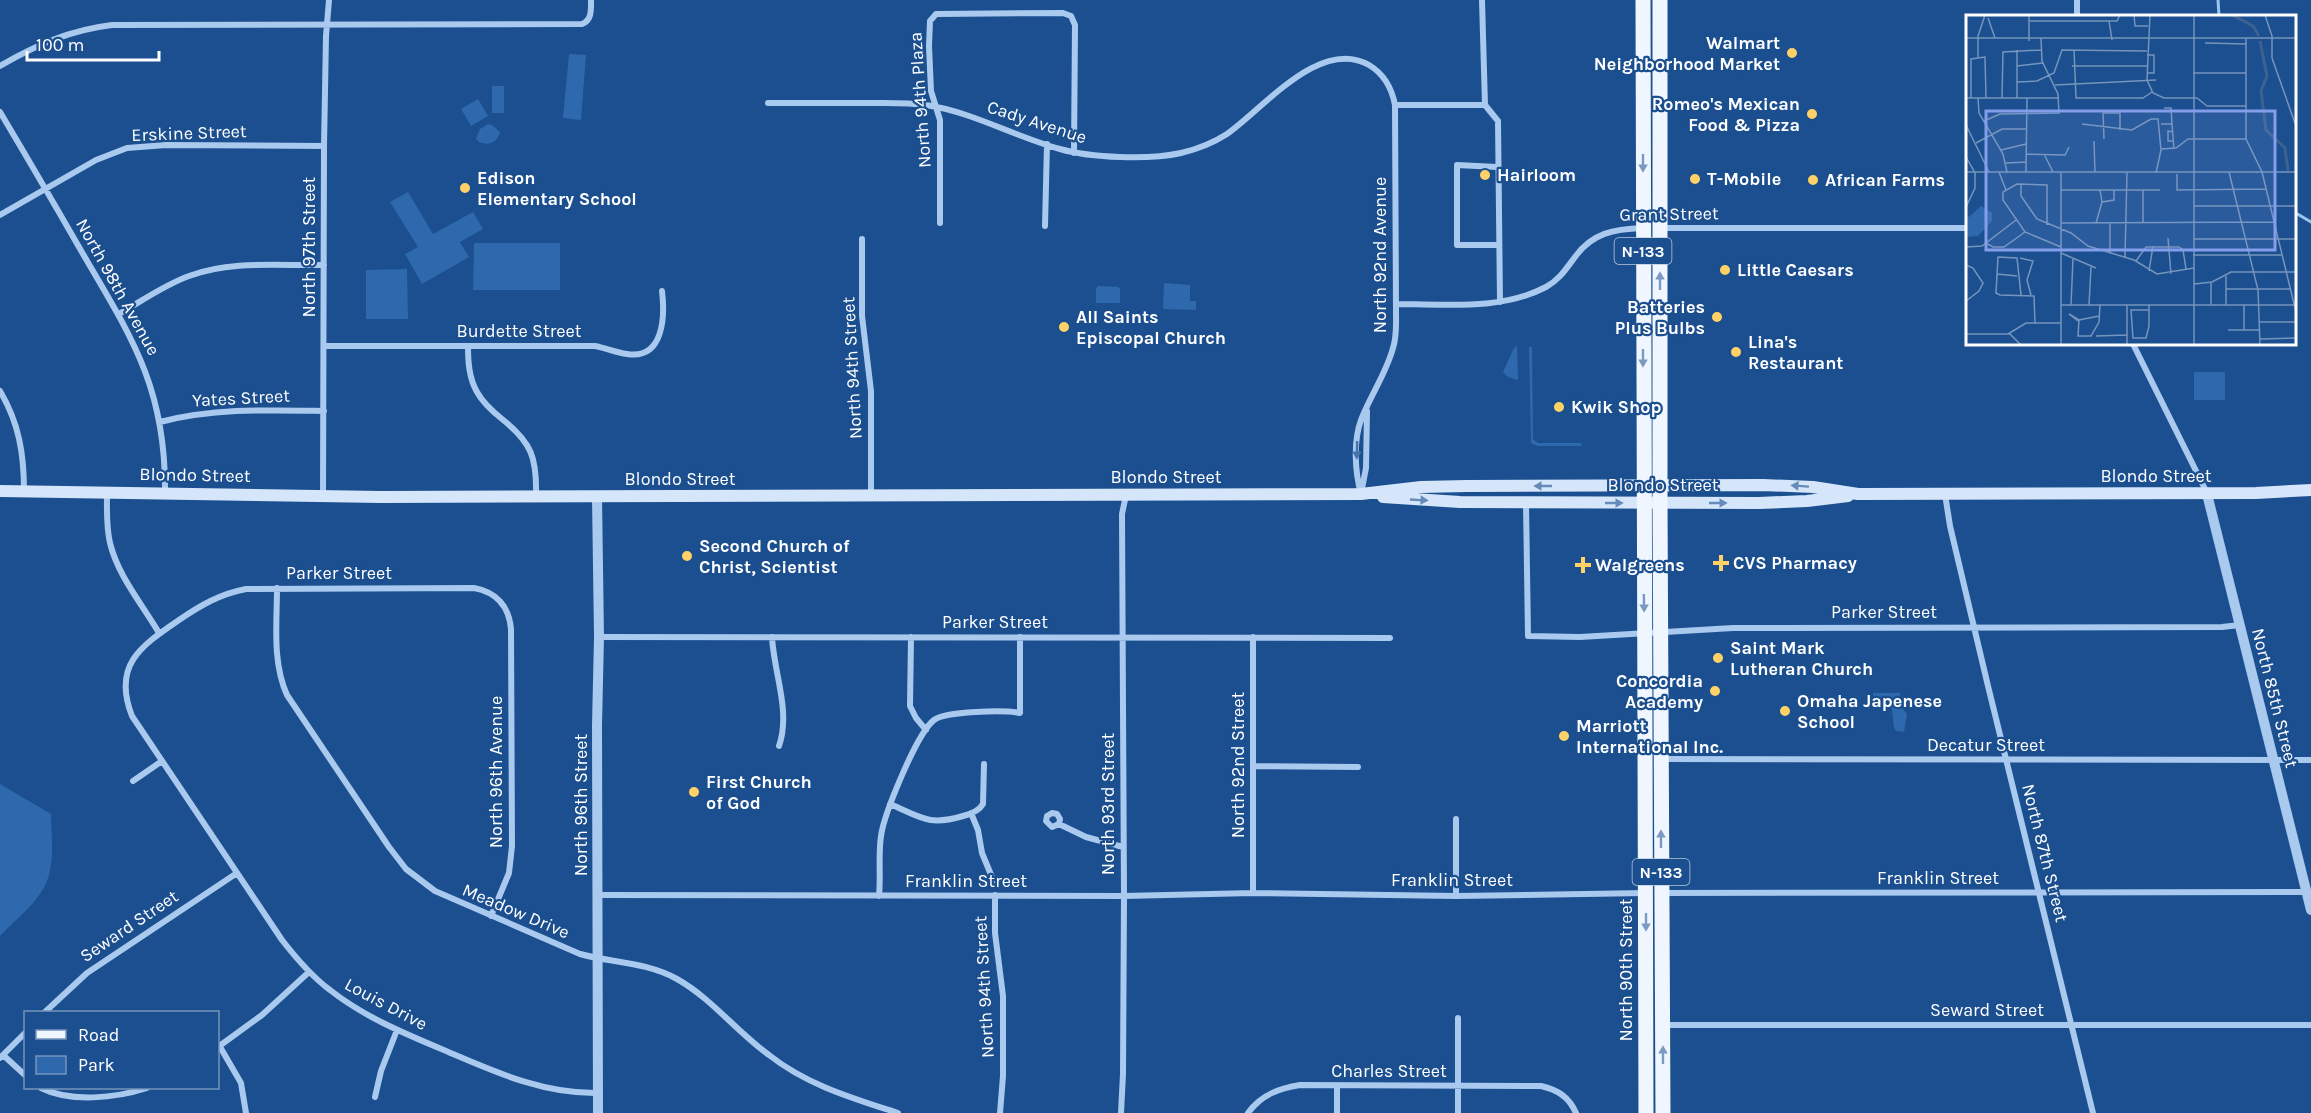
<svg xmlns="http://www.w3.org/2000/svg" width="2311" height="1113" font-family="Karla,sans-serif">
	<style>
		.green { fill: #2e69ad }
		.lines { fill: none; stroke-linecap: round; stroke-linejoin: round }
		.stream { stroke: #9cc4f0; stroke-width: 3 }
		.minor { stroke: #a9c9ee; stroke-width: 6 }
		.tertiary { stroke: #a9c9ee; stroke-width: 10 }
		.secondary { stroke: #d6e6fa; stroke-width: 12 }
		.primary { stroke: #f0f6ff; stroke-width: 15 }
		.oneway { fill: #7b9ac1 }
		.oneway2 { fill: #4674ac }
		.oneway3 { fill: #668bba }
		.poi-dot { fill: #ffd166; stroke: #1b4f8f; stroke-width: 2 }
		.labels { text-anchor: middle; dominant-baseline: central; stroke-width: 4.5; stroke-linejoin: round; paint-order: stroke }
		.shield { fill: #1b4f8f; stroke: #bbcadd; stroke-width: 1.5 }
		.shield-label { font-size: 16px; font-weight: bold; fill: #fff }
		.poi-label { font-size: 18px; font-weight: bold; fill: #fff; stroke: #1b4f8f; text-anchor: start }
		.street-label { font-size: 18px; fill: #fff; stroke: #1b4f8f }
		.inset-river { fill: none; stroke: #3c6290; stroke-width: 3 }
		.inset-road { fill: none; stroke: #7695bc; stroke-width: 1.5 }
		.view { fill: #839eea; fill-opacity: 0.15; stroke: #839eea; stroke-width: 3 }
		.inset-edge { fill: none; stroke: #fff; stroke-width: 3 }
	</style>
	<rect width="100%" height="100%" fill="#1b4f8f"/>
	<path class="green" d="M569 54 586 55 581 120 563 118Z
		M492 86H504V113H492Z
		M478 99 488 116 471 126 461 109Z
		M488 124 492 125 500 132C497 143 489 146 479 142L476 139 480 129Z
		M408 192 433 234 473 212 483 229 460 242 469 257 422 284 405 254 418 247 390 202Z
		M474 243H560V290H473Z
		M407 269 408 319H366V270Z
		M1164 283 1190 285V301H1196V310L1163 309Z
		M1098 286 1118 287 1120 289V303H1096V289Z
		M1517 346 1518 379 1517 380 1508 377 1503 372 1514 348Z
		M1529 347H1532L1533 439 1538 443H1581L1582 446H1537L1531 443Z
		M2194 372H2225V400H2194Z
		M1873 693H1900V705L1907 714 1904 732 1896 731 1894 728 1892 709 1890 707 1880 709 1874 707Z
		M0 784 51 814C51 832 54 852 50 870 46 897 18 917 0 936Z"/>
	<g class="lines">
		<path class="stream" d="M2218 0 2219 16
			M2294 212 2311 222"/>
		<path class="minor" d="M2077 0V16
			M0 66C36 45 70 30 112 25L582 24C592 20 591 10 591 0
			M768 103C800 103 831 103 863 103 884 103 906 102 926 105 973 112 1015 137 1060 149 1091 158 1149 160 1181 153 1198 149 1213 143 1227 134 1264 108 1320 37 1369 65 1384 74 1392 89 1395 105L1396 311C1396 323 1397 336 1393 348 1386 374 1370 396 1361 420 1353 442 1355 472 1361 494
			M1395 105H1485L1482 0
			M1485 105 1498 121 1500 302
			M0 112C28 159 56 207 83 254 133 339 166 390 165 492
			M1497 167 1457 165V245H1499
			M0 215 96 160 127 148 166 145 324 146
			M940 223V120L931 91 929 46 930 21 936 14 1063 13 1071 16 1075 25 1074 153
			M1045 226 1047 144
			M1659 228H1968
			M862 239V316L871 391V495
			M1396 304C1446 304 1500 311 1546 287 1559 280 1566 269 1575 257 1592 233 1614 229 1643 228
			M119 314C142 301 164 285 189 276 231 260 280 266 324 265
			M2133 344 2207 493
			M324 346H595C606 348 616 353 627 354 664 360 665 316 662 291
			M468 346C468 362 469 378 477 392 483 403 492 411 502 419 532 443 537 458 536 496
			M0 391C19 423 24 454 24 491
			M160 422C214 408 268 410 324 411
			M107 491C107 509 106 526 110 543 118 576 142 604 159 633
			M1361 494 1366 468 1367 411
			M1945 494 1950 526 1988 686 2093 1113
			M323 495 324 146 326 36 329 0
			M1526 503 1528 636 1580 637 1733 628 2222 627 2240 625
			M277 588C277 623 272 662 287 695L389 847 406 869 435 891 580 954C613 963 646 962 677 979 711 998 737 1032 769 1055 807 1085 852 1098 898 1113
			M599 637 1390 638
			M772 637C774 674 791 711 779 746
			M911 637 910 706 916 718 926 730
			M1253 637V893
			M1661 759 2311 760
			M1253 766 1358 767
			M133 781 162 761
			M890 804C922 818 929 826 963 816 971 814 979 811 983 804L984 764
			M971 813 978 830 982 853 994 882
			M1456 819V896
			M1059 824 1060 819 1057 814 1052 813 1047 816 1046 821 1052 827 1059 824 1086 837 1123 847
			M1662 893 2307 892
			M598 895 1124 896 1253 893 1456 896 1646 893
			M995 895V933L1003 996V1076L1000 1113
			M879 896C881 876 878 856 881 836 884 814 917 733 934 720 946 711 1004 710 1020 713V637
			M491 916 509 873 512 846 511 629C509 606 496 592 474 588L246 589C220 594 201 605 179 620 141 646 112 665 132 716L282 940C296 958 311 976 330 990 363 1016 401 1032 439 1048 491 1070 540 1094 598 1093
			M45 1012 87 973 237 873
			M1458 1018V1113
			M1664 1025H2311
			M219 1045 241 1083 246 1113
			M218 1047 262 1015 309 972
			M3 1055 26 1076
			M0 1058 26 1032
			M1337 1086V1113
			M41 1088C71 1103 116 1098 147 1088
			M375 1097 381 1071 397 1030
			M1121 1113 1123 1074 1124 896 1122 514 1126 495
			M1248 1113C1261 1095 1279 1088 1300 1085L1541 1086C1558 1090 1569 1097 1576 1113"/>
		<path class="tertiary" d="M2207 494 2311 910
			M597 497 599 637 597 725 598 1113"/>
		<path class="secondary" d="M0 491 381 497 1361 494 1421 487 1467 486 1763 485 1813 487 1858 494 2256 493 2311 490
			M1383 497 1460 502 1759 503 1807 501 1848 496"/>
		<path class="primary" d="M1643 0 1646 1113
			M1660 0V503L1663 1113"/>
	</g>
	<defs><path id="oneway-solid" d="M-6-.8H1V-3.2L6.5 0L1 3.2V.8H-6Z" transform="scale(1.5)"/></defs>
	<g class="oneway">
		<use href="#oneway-solid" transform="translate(1643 163) rotate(90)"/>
		<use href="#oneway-solid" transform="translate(1660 281) rotate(-90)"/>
		<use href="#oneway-solid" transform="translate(1643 358) rotate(90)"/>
		<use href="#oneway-solid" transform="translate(1644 603) rotate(89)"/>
		<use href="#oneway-solid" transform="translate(1661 839) rotate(-90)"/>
		<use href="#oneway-solid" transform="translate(1646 922) rotate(90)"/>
		<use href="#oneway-solid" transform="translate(1663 1055) rotate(-90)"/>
	</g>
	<use class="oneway2" href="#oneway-solid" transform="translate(1357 450) rotate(91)"/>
	<g class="oneway3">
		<use href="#oneway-solid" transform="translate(1543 486) rotate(-180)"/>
		<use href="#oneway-solid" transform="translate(1800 486) rotate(-176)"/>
		<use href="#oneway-solid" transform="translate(1419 500) rotate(3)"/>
		<use href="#oneway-solid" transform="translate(1614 503)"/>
		<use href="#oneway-solid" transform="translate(1718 503)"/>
	</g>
	<g class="poi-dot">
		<circle cx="1792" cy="53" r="6"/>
		<circle cx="1812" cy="114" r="6"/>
		<circle cx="1485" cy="175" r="6"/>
		<circle cx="1695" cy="179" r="6"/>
		<circle cx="1813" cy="180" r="6"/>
		<circle cx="465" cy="188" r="6"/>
		<circle cx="1725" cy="270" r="6"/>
		<circle cx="1717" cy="317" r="6"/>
		<circle cx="1064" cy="327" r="6"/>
		<circle cx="1736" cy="352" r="6"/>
		<circle cx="1559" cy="407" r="6"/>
		<circle cx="687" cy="556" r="6"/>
		<path d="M1718 554h6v6h6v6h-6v6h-6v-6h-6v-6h6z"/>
		<path d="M1580 556h6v6h6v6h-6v6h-6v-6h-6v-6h6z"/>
		<circle cx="1718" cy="658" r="6"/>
		<circle cx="1715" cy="691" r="6"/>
		<circle cx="1785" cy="711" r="6"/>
		<circle cx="1564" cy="736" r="6"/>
		<circle cx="694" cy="792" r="6"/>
	</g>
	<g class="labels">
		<g class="shield">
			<rect x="1614.5" y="238" width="57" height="26" rx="4.5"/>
			<rect x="1632.5" y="859" width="57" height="26" rx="4.5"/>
		</g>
		<g class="shield-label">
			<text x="1643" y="251">N-133</text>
			<text x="1661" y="872">N-133</text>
		</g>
		<g class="poi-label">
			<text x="1780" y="43" text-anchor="end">Walmart<tspan x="1780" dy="21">Neighborhood Market</tspan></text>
			<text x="1800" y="104" text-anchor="end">Romeo's Mexican<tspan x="1800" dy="21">Food &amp; Pizza</tspan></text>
			<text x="1497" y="175">Hairloom</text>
			<text x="477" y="178">Edison<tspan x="477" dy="21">Elementary School</tspan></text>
			<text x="1707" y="179">T-Mobile</text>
			<text x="1825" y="180">African Farms</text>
			<text x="1737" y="270">Little Caesars</text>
			<text x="1705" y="307" text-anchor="end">Batteries<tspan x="1705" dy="21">Plus Bulbs</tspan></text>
			<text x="1076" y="317">All Saints<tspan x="1076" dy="21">Episcopal Church</tspan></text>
			<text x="1748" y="342">Lina's<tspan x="1748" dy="21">Restaurant</tspan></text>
			<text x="1571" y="407">Kwik Shop</text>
			<text x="699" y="546">Second Church of<tspan x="699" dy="21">Christ, Scientist</tspan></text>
			<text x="1733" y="563">CVS Pharmacy</text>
			<text x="1595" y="565">Walgreens</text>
			<text x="1730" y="648">Saint Mark<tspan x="1730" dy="21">Lutheran Church</tspan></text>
			<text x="1703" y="681" text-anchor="end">Concordia<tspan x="1703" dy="21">Academy</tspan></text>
			<text x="1797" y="701">Omaha Japenese<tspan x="1797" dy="21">School</tspan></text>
			<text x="1576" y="726">Marriott<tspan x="1576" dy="21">International Inc.</tspan></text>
			<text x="706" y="782">First Church<tspan x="706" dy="21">of God</tspan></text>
		</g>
		<g class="street-label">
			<text transform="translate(920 100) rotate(-94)">North 94th Plaza</text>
			<text transform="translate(1037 122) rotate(18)">Cady Avenue</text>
			<text transform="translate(189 133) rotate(-2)">Erskine Street</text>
			<text transform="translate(1669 214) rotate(-1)">Grant Street</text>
			<text transform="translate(309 247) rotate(-90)">North 97th Street</text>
			<text transform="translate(1380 255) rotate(-90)">North 92nd Avenue</text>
			<text transform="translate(118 287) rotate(61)">North 98th Avenue</text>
			<text x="519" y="331">Burdette Street</text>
			<text transform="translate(852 368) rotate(-93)">North 94th Street</text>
			<text transform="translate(241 398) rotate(-3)">Yates Street</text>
			<text transform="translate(195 475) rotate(1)">Blondo Street</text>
			<text x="2156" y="476">Blondo Street</text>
			<text x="1166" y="477">Blondo Street</text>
			<text x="680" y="479">Blondo Street</text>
			<text x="1663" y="485">Blondo Street</text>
			<text x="339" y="573">Parker Street</text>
			<text x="1884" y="612">Parker Street</text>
			<text x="995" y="622">Parker Street</text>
			<text transform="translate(2275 698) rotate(76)">North 85th Street</text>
			<text x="1986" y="745">Decatur Street</text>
			<text transform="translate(1238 765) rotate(-90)">North 92nd Street</text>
			<text transform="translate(496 772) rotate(-90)">North 96th Avenue</text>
			<text transform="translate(1108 804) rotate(-90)">North 93rd Street</text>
			<text transform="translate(581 805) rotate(-90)">North 96th Street</text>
			<text transform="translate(2045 853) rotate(76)">North 87th Street</text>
			<text x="1938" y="878">Franklin Street</text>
			<text x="1452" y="880">Franklin Street</text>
			<text x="966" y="881">Franklin Street</text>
			<text transform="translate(516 911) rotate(23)">Meadow Drive</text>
			<text transform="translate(129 926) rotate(-34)">Seward Street</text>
			<text transform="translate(1626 970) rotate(-90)">North 90th Street</text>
			<text transform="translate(984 987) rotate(-93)">North 94th Street</text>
			<text transform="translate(386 1004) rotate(28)">Louis Drive</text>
			<text x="1987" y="1010">Seward Street</text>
			<text x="1389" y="1071">Charles Street</text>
		</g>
	</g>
	<g transform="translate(1966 15)">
		<rect width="330" height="330" fill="#1b4f8f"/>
		<path d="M15 191 26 198V206L12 221 0 222V199L3 202Z" fill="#2e69ad"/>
		<path class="inset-river" d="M266 0 287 11 293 21M294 26 301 61 295 76 300 115 319 133 322 156"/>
		<path class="inset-road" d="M168 0 169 11H182M184 0 181 65 187 78 198 83H231L241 91H280M228 0V330M299 0 306 21V43L330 111M22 3 29 23M63 6H151L154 0M143 6 146 25M0 23H330M280 23V124L296 157 330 297M63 26V0M239 28 280 29M51 35V83M108 35 110 83H177L186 77M181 40H188V58H181M12 42V21L19 0M51 51 77 48M106 51H181M227 58H280M51 67 71 66 88 58 96 35 181 36M89 70 190 65M0 83H93M5 83V44L19 42 20 83M12 83 13 98 37 139 41 157M36 83 37 37 75 35M18 106 34 99 93 98 92 79 76 46 75 23M116 109 166 115 185 104H192L195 135 190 158M195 109H206L205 93H198M206 109 208 134M0 110 23 157M207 117 202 116V126H207M138 124 137 98H154V115M128 126 129 157M10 128 36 114H61M195 134 210 133 222 124H280M35 135 60 129M60 139 99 140 103 132M78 139 87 157M0 142 9 158V173L0 192M40 148 60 147M0 157H252M33 157 40 175M60 157 61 83M251 157H330M263 157 292 275 294 330M95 158V330M211 159V175L300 174M55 169V181L71 204 105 218 122 231 168 245 191 259 228 253M95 175H194M177 175V207M136 187 148 185V175M228 191H330M95 208 308 207M130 208 136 187 134 175M81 210V170L51 169 37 177V185L59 217 95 232M202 223 205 259M228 224H330M20 228 27 232H38L59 217M0 232 16 231 50 205M95 238 130 253M144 239V208M227 240H316M159 242 161 158M54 243 67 246 61 265 65 280M170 246 180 232H213L217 235 220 254M0 250 7 253 17 268 13 276 0 286M183 256 187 231M31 259 51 261M260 259V290M245 267V290M228 269 246 267 265 257H330M260 274H324M55 280 51 243 32 242 30 278 34 280 68 281 69 309M95 290H329M105 290 107 244M123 290 125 252M161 290V330M183 290V311L180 323H167L165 295H183M278 290V315M113 305 112 321H125L133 307 134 290M113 305 133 301M112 306 103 299 113 305M294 307H330M262 315H294M0 319H44L55 330M42 319 60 308H95M130 321 161 320M294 324 330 323"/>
		<path class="view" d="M20 96H309V235H20Z"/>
		<rect width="330" height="330" class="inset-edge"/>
	</g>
	<rect x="24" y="1011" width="195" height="78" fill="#1b4f8f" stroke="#7695bc" stroke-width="1.5"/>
	<rect x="36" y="1030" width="30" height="9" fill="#f0f6ff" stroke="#7695bc" stroke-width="1.5"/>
	<text x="78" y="1041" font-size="18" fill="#ffffff">Road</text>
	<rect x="36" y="1056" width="30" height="18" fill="#2e69ad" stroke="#7695bc" stroke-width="1.5"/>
	<text x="78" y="1071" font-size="18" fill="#ffffff">Park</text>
	<path d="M27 51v9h132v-9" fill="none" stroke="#ffffff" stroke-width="3"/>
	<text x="36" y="51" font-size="18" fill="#ffffff" stroke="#1b4f8f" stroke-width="4.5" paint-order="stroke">100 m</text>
</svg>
